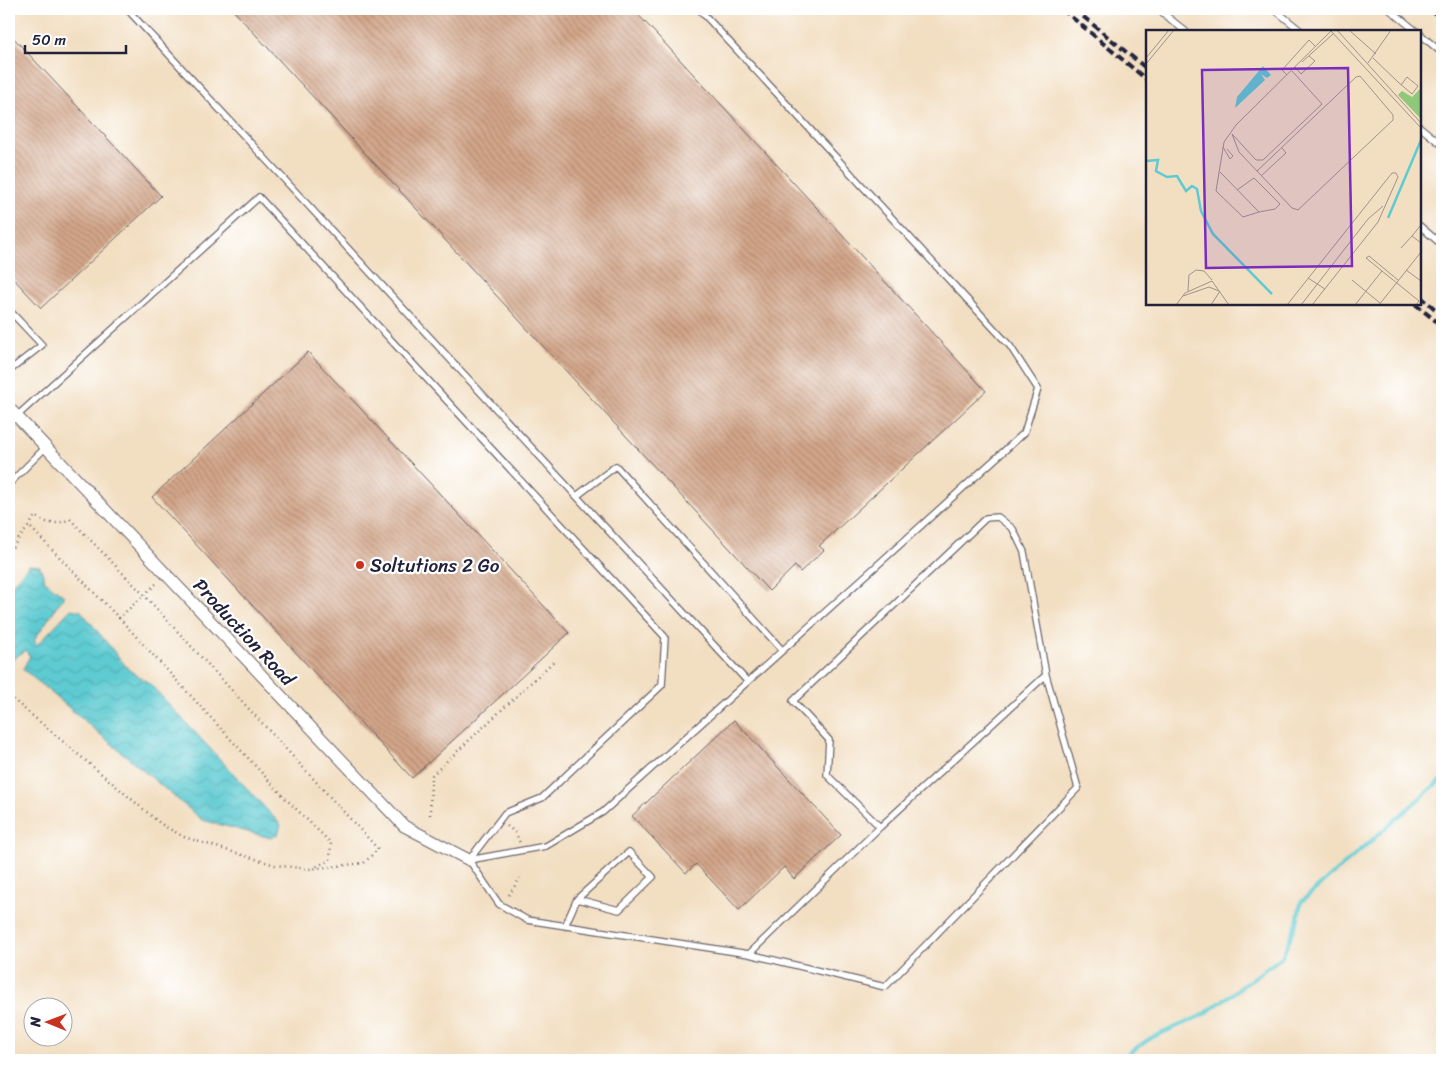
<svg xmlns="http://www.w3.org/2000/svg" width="1451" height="1069" font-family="Sriracha,sans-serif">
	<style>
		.water { fill: url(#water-waves); stroke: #407686 }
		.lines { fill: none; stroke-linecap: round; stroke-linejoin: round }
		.stream { stroke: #5dcbd1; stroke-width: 4 }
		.building { fill: url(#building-back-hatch) }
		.lane-casing { stroke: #6b646a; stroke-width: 8 }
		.street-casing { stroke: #6b646a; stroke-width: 13 }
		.path { stroke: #6b646a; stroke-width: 2.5; stroke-dasharray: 1 4; stroke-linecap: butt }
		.lane { stroke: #fff; stroke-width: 5.5 }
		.street { stroke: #fff; stroke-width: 11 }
		.rail { stroke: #22223b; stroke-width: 4; stroke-dasharray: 8 4; stroke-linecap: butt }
		.poi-dot { fill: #c8321e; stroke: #fff; stroke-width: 2 }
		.labels { text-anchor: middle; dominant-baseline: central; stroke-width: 4.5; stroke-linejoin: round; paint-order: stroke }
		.poi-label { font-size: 19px; fill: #22223b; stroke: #fff; text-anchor: start }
		.street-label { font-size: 19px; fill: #22223b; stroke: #fff }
		.inset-river { fill: none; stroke: #5dcbd1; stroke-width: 2.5 }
		.inset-road { fill: none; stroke: #9f938b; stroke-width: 1 }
		.view { fill: #7b2cbf; fill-opacity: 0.15; stroke: #7b2cbf; stroke-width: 2.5 }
		.inset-edge { fill: none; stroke: #22223b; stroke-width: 2.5 }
	</style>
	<defs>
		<pattern id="water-waves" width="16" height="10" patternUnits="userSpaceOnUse" patternTransform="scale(1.25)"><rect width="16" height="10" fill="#5dcbd1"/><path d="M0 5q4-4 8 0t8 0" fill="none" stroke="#51aeb4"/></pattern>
		<pattern id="building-back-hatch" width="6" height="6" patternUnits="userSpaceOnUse" patternTransform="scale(1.25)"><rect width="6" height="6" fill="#d3a689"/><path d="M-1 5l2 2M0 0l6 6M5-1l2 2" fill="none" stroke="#ab8771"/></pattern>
	</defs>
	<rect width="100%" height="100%" fill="#fff"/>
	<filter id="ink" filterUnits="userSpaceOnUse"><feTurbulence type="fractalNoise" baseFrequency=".02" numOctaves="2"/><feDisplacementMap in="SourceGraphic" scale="10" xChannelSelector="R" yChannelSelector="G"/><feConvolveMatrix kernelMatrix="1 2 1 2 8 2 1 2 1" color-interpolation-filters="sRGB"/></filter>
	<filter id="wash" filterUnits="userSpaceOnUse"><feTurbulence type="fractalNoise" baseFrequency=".0096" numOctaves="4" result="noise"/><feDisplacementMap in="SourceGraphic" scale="20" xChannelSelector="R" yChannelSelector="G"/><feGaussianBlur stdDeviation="1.12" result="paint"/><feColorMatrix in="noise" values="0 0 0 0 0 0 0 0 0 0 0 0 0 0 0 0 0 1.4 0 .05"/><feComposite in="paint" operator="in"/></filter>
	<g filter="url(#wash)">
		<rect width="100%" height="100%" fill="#f2dec1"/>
		<path class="water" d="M29 565 40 566 45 581 64 596 34 640 37 645 71 609 81 611 129 670 149 683 281 825 278 834 271 838 202 820 23 669 30 656 25 650 11 661 9 659V588Z"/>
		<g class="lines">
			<path class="stream" d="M1118 1060 1151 1038 1203 1015 1282 957 1297 922 1301 902 1442 779"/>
		</g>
		<g id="blocks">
			<path class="building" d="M232 9H633L986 391 819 546 824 550 800 572 795 566 769 591Z
				M9 33 161 196 41 308 9 274Z
				M308 352 569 633 412 778 152 497Z
				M734 720 841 835 794 879 784 867 739 910 696 864 686 873 632 816Z"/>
		</g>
	</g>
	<g filter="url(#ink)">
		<use href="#blocks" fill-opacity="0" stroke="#6b646a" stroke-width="1"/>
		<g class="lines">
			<g class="lane-casing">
				<path id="lane" d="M127 9 747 681
					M1158 9 1185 31
					M1274 9 1301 31
					M1389 9 1416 31
					M1420 34 1442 53
					M1420 127 1442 145
					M1420 226 1442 245
					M9 310 42 345 9 371
					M17 416 259 197 665 637 662 685 542 798 505 813 469 860
					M9 484 46 447
					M578 495 616 466 782 650
					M880 827 827 775 829 740 793 701 986 518 998 517 1013 529 1024 552 1046 675
					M469 860 546 846 603 812 1024 433 1038 389 1010 346 699 9
					M469 860 499 904 527 920 749 954 885 987 1078 788 1046 675 880 827 749 954
					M565 926 577 899 619 910 653 877 629 852 577 899"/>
			</g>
			<g class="street-casing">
				<path id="street" d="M9 408 404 826 469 860"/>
			</g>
			<path class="path" d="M9 551 29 526 119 618 158 582
				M119 618 284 797 331 843 330 860 313 868
				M9 696 161 824 184 837 275 865 309 869 364 863 378 849 144 595 70 519C57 525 47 525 35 516L29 526
				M430 815 431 776 554 661
				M507 826 516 833 520 843
				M509 895 520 878"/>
			<use href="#lane" class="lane"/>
			<use href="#street" class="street"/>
			<path class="rail" d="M1062 9 1147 80
				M1074 9 1147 69
				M1429 9 1442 19
				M1420 296 1442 315
				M1415 304 1442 326"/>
		</g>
	</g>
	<circle class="poi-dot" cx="360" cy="565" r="5"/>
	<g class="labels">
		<g class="poi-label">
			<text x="370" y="565">Soltutions 2 Go</text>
		</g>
		<g class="street-label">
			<text transform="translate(244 632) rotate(47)">Production Road</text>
		</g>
	</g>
	<g transform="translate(1146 30)">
		<rect width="275" height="275" fill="#f2dec1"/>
		<path d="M275 58V89L252 65 256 61 266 67Z" fill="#8fc87b"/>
		<path d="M117 36 125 45 121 48 115 44 119 50 89 78 91 67Z" fill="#5dcbd1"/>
		<path class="inset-river" d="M0 131 12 130 10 141 21 147 31 146 40 161 46 156 51 159 55 181 67 204 126 264M242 188 275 110"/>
		<path class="inset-road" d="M184 0 275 98M191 0 275 93M203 0 230 24M0 28 23 0M227 28 252 52 266 64 272 56 261 47 255 55M156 32 187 4M222 33 245 0M0 34 28 0M149 37 155 44 169 31 163 26M141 45 136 40 163 10 169 16M86 104 93 122 146 178 152 180 247 90V85L214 46 210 47 111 141M86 104 110 130H117L176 74 146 41M77 117 84 129 87 126 81 119M74 142 113 182 97 187 70 161 78 112 90 95 185 1M115 146 140 123 136 118M91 160 108 148 134 174 129 179 113 182M275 195 266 206 275 213M255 218 266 206M220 228 273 271 270 275M220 228 223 226 252 250M260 240 275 251M162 248 179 259M206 250 234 273M42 261 43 245 50 240 58 241 66 250M37 266 63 257 73 261M30 275 39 263 66 251 83 275M65 275 74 261M141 275 246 143H250L252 147 232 192 166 275M155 275 222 189 237 176M209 275 236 241M233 275 275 222"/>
		<path class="view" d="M202 38 206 236 60 238 56 40Z"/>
		<rect width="275" height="275" class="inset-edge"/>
	</g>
	<rect width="1451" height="1069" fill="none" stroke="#fff" stroke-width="30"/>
	<g transform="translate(48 1022) rotate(271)"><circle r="24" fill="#ffffff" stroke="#a7a7b1"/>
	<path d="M0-4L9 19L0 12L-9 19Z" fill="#c8321e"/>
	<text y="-8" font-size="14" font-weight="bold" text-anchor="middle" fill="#22223b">N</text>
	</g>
	<path d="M25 45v8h101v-8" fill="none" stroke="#22223b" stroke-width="2.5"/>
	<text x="32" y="45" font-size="15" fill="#22223b" stroke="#ffffff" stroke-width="4" paint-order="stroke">50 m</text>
</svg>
